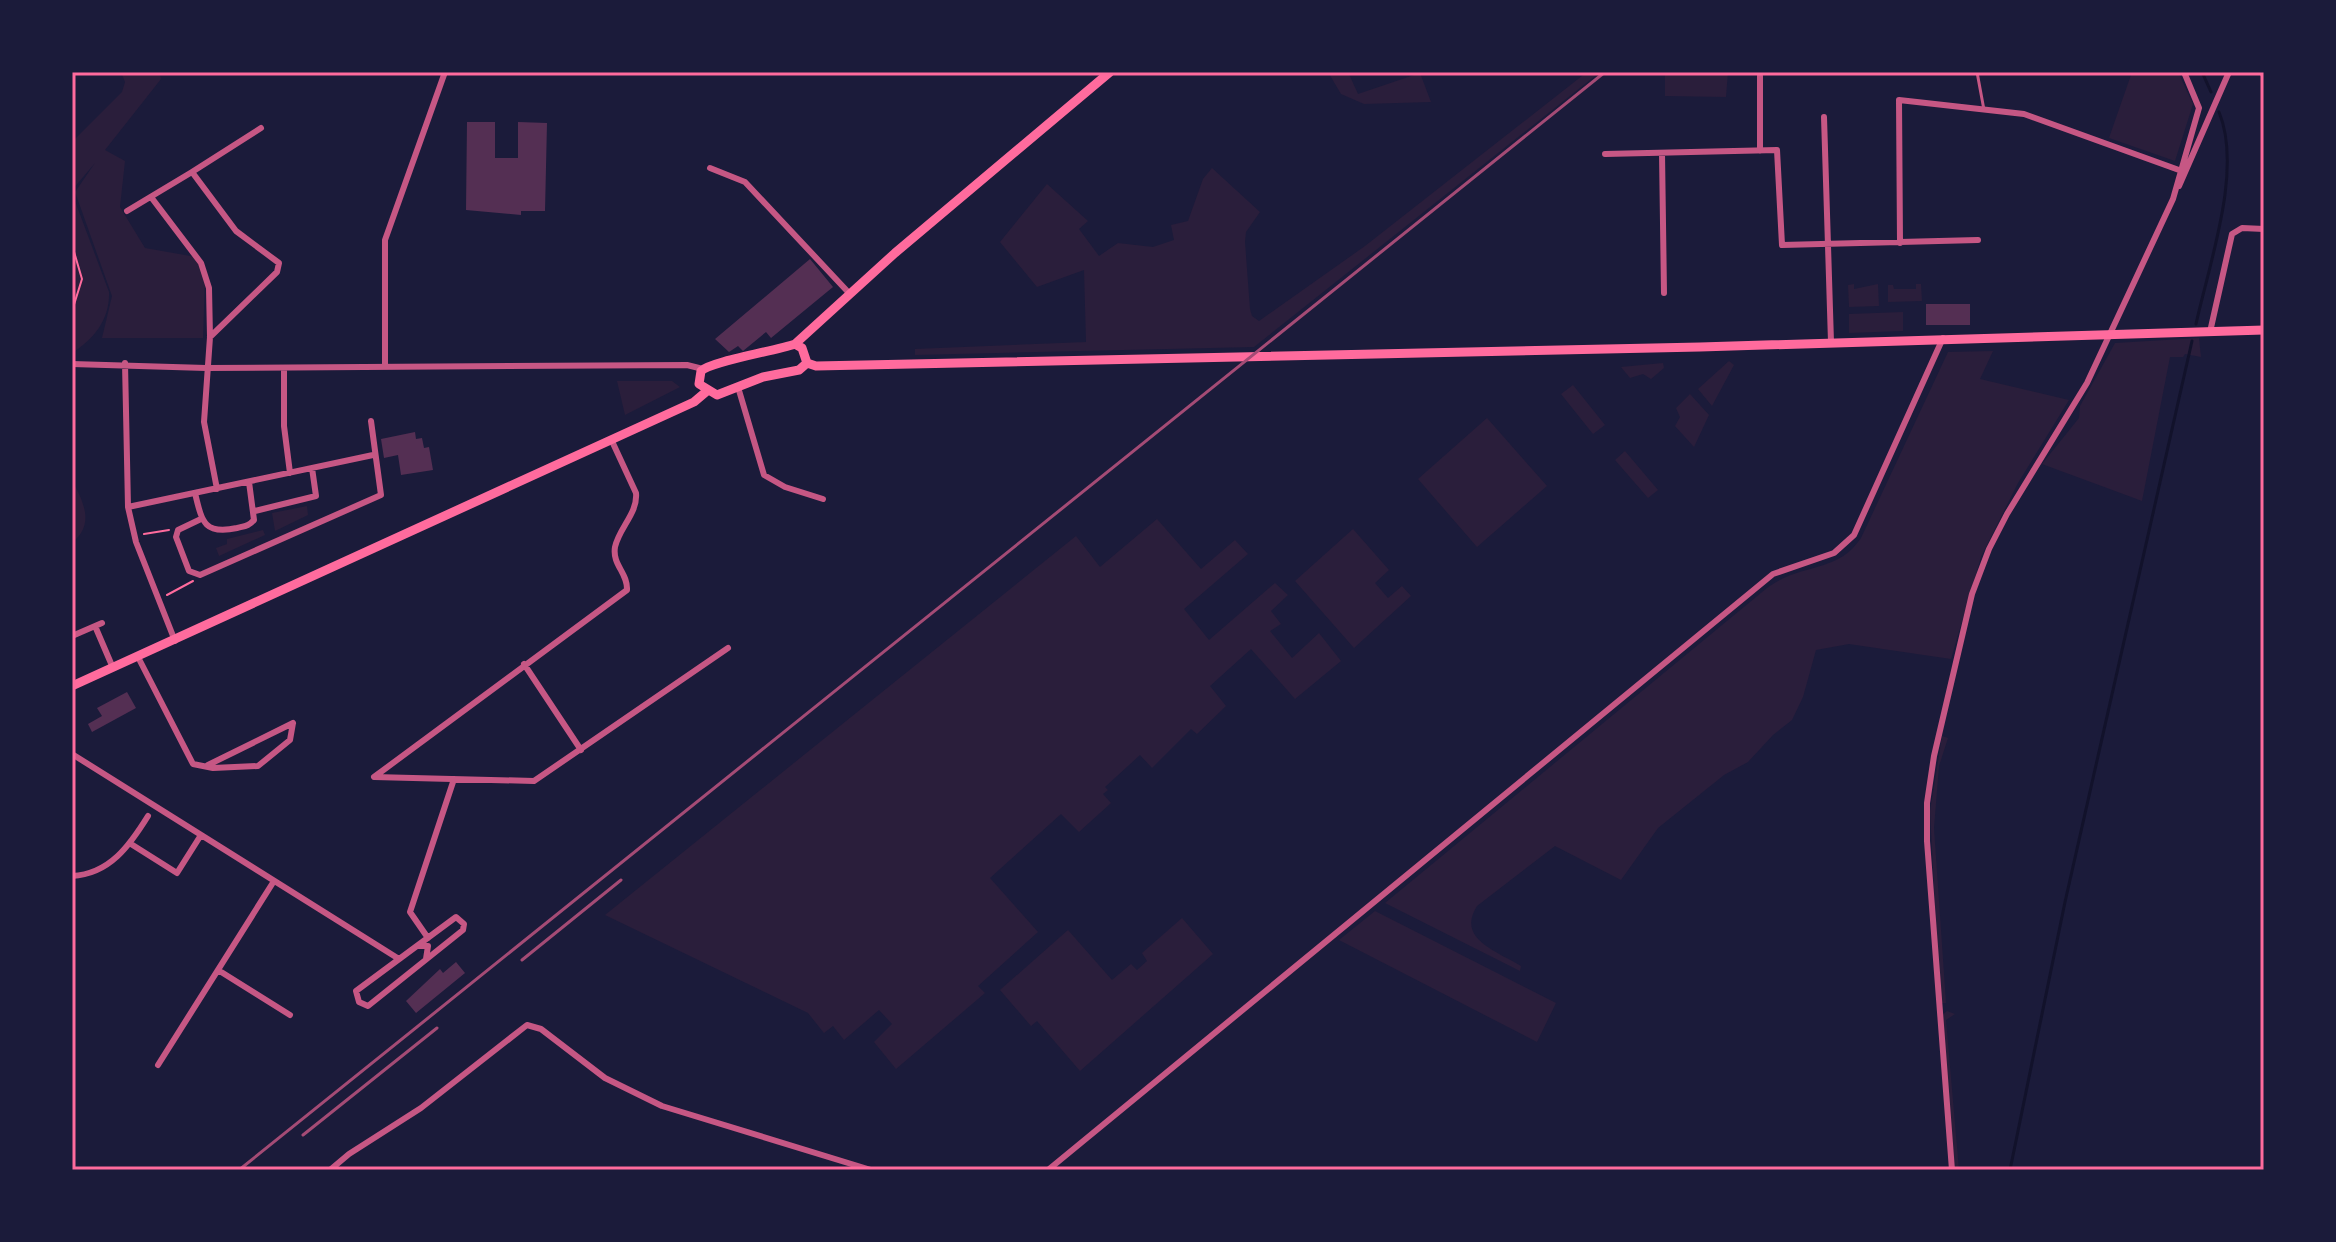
<svg xmlns="http://www.w3.org/2000/svg" width="2336" height="1242" font-family="'Roboto Condensed',sans-serif">
	<style>
		.green { fill: #2a1e3b }
		.lines { fill: none; stroke-linecap: round; stroke-linejoin: round }
		.stream { stroke: #12122b; stroke-width: 3 }
		.building { fill: #542f53 }
		.path { stroke: #ff6b9d; stroke-width: 2 }
		.service { stroke: #c65784; stroke-width: 3 }
		.minor { stroke: #c65784; stroke-width: 6 }
		.primary { stroke: #ff6b9d; stroke-width: 9 }
		.rail { stroke: #a44b75; stroke-width: 3 }
		.neatline { fill: none; stroke: #ff6b9d; stroke-width: 3 }
	</style>
	<rect width="100%" height="100%" fill="#1b1b3a"/>
	<path class="green" d="M121 72H159L161 79 105 150 125 161 120 207 145 248 196 257 205 280 203 338H102L112 296 75 192 95 163 72 190V142L122 92 125 82Z
		M1328 72H1348L1358 94 1420 73 1431 102 1364 104 1341 94Z
		M1587 72H1600L1254 347 915 355V349L1086 342 1084 270 1037 287 1000 242 1047 184 1088 221 1079 229 1099 256 1118 243 1153 247 1174 240 1171 225 1188 221 1203 179 1212 168 1260 212 1246 232 1245 242 1250 309 1252 316 1259 321 1365 246Z
		M1665 72H1728L1726 97 1665 96Z
		M2132 72H2178L2193 104 2175 161 2109 138Z
		M72 193 109 292C110 319 94 339 72 353Z
		M1854 284V289L1878 284 1879 306 1849 307 1848 285Z
		M1916 284H1921L1922 301 1888 302V285H1893L1894 289H1916Z
		M1903 312V331L1849 333V314Z
		M2199 338 2201 357 2185 354 2183 357H2170L2142 501 2042 464 2079 418 2080 406 2115 343Z
		M1993 351 1980 379 2069 400 2018 483 1981 557 1951 659 1849 644 1816 650 1803 697 1792 720 1773 735 1748 762 1724 775 1658 828 1621 880 1555 846 1477 906C1456 939 1497 951 1521 966L1520 971 1385 903 1767 588C1802 562 1837 574 1861 538L1948 352Z
		M1729 361 1734 365 1712 406 1698 389Z
		M1663 363 1664 368 1651 379 1643 374 1630 378 1621 367Z
		M617 381H672L680 387 625 415Z
		M1573 385 1605 425 1593 434 1561 394Z
		M1690 394 1709 415 1694 447 1675 426 1680 417 1676 408Z
		M1487 418 1547 486 1477 547 1418 479Z
		M1625 451 1658 490 1648 498 1615 460Z
		M72 480C84 503 95 524 72 543Z
		M307 506 308 515 275 531 272 513Z
		M1157 519 1201 569 1235 540 1248 554 1184 609 1209 640 1275 583 1288 595 1271 611 1281 624 1270 631 1292 658 1319 633 1341 661 1295 699 1251 649 1210 686 1226 706 1197 734 1191 729 1152 768 1140 755 1105 787 1108 790 1103 794 1111 803 1079 832 1061 814 990 878 1038 932 978 986 985 993 896 1069 874 1042 892 1024 879 1010 844 1040 833 1026 824 1033 808 1013 605 915 1076 536 1100 567Z
		M1353 529 1389 570 1375 583 1388 598 1402 586 1411 596 1354 648 1295 581Z
		M263 530 265 535 219 556 216 548 227 544V539Z
		M1942 736 1948 738 1939 766 1934 828 1946 1003H1940L1930 811Z
		M1375 911 1556 1003 1537 1042 1339 940Z
		M1182 918 1213 954 1080 1071 1037 1021 1031 1026 1000 990 1068 930 1112 980 1131 964 1137 970 1147 961 1142 953Z
		M1947 1011 1955 1014 1946 1020 1959 1170H1955L1941 1016Z"/>
	<g class="lines">
		<path class="stream" d="M2202 72 2211 92
			M2196 324C2209 264 2243 170 2219 112
			M2010 1170 2065 902 2192 341"/>
	</g>
	<path class="building" d="M467 122H495V158H518V122L547 123 545 211H521V215L466 210Z
		M810 259 833 287 771 338 766 332 743 351 738 346 729 352 715 339Z
		M1926 304H1970V325H1926Z
		M415 432 416 439 422 438 424 448 429 447 433 470 401 475 398 455 384 458 381 439Z
		M127 692 136 708 92 732 88 724 102 716 97 708Z
		M456 962 465 973 416 1013 406 1001 440 969 443 973Z"/>
	<g class="lines">
		<path class="path" d="M72 245 82 279 72 311
			M144 534 169 530
			M167 595 193 581"/>
		<path class="service" d="M1977 72 1984 110"/>
		<path class="minor" d="M2262 72 2264 76
			M1824 117 1831 342
			M1760 151V76
			M1662 153 1664 293
			M1605 154 1777 150 1782 245 1978 240
			M710 168 745 182 849 293
			M192 172 261 128
			M2179 186 2229 72
			M151 197 201 263 209 288 210 337 204 422 217 489
			M127 211 192 172 236 231 279 263 277 272 210 337
			M1900 243 1899 100 2024 114 2179 170
			M2210 332 2232 234 2242 228 2264 229
			M125 363 128 507 136 542 175 641
			M72 364 206 368 687 365 703 369
			M385 367V240L445 72
			M284 368V426L290 473
			M738 387 764 475 785 487 823 499
			M611 439 636 493C638 513 619 528 615 547 612 565 628 573 627 590L374 777 534 781 728 648
			M195 493C202 522 204 535 237 528 245 526 249 526 254 520L249 482
			M128 507 373 455
			M255 511 316 496 312 468
			M201 519 178 530 176 537 189 571 200 575 381 495 371 421
			M95 626 113 668
			M72 636 102 623
			M138 657 193 764 213 768 258 766 290 740 293 723
			M524 664 581 750
			M72 754 399 959
			M208 765 293 723
			M131 844 177 873 201 835
			M72 876C110 874 130 845 148 816
			M456 917 464 924 463 930 368 1006 359 1002 356 991Z
			M428 938 410 912 454 779
			M417 946H428L426 959
			M218 970 290 1015
			M158 1065 274 881
			M330 1170 349 1154 421 1108 527 1025 541 1029 605 1078 662 1106 871 1170
			M1048 1170 1773 574 1834 553 1854 535 1943 338
			M1952 1170 1927 841V803L1934 756 1972 594 1989 549 2007 514 2087 383 2173 199 2199 108 2184 72"/>
		<path class="primary" d="M795 344 895 253 1110 72
			M795 344 802 348 807 363 799 370 763 377 717 395 699 384 701 371C712 361 775 351 795 344Z
			M807 363 816 366 1700 347 2264 330
			M72 686 694 402 707 391"/>
		<path class="rail" d="M522 960 621 880
			M303 1135 437 1028
			M239 1170 1605 72"/>
	</g>
	<rect width="2336" height="1242" fill="none" stroke="#1b1b3a" stroke-width="148"/>
	<rect x="74" y="74" width="2188" height="1094" class="neatline"/>
</svg>
